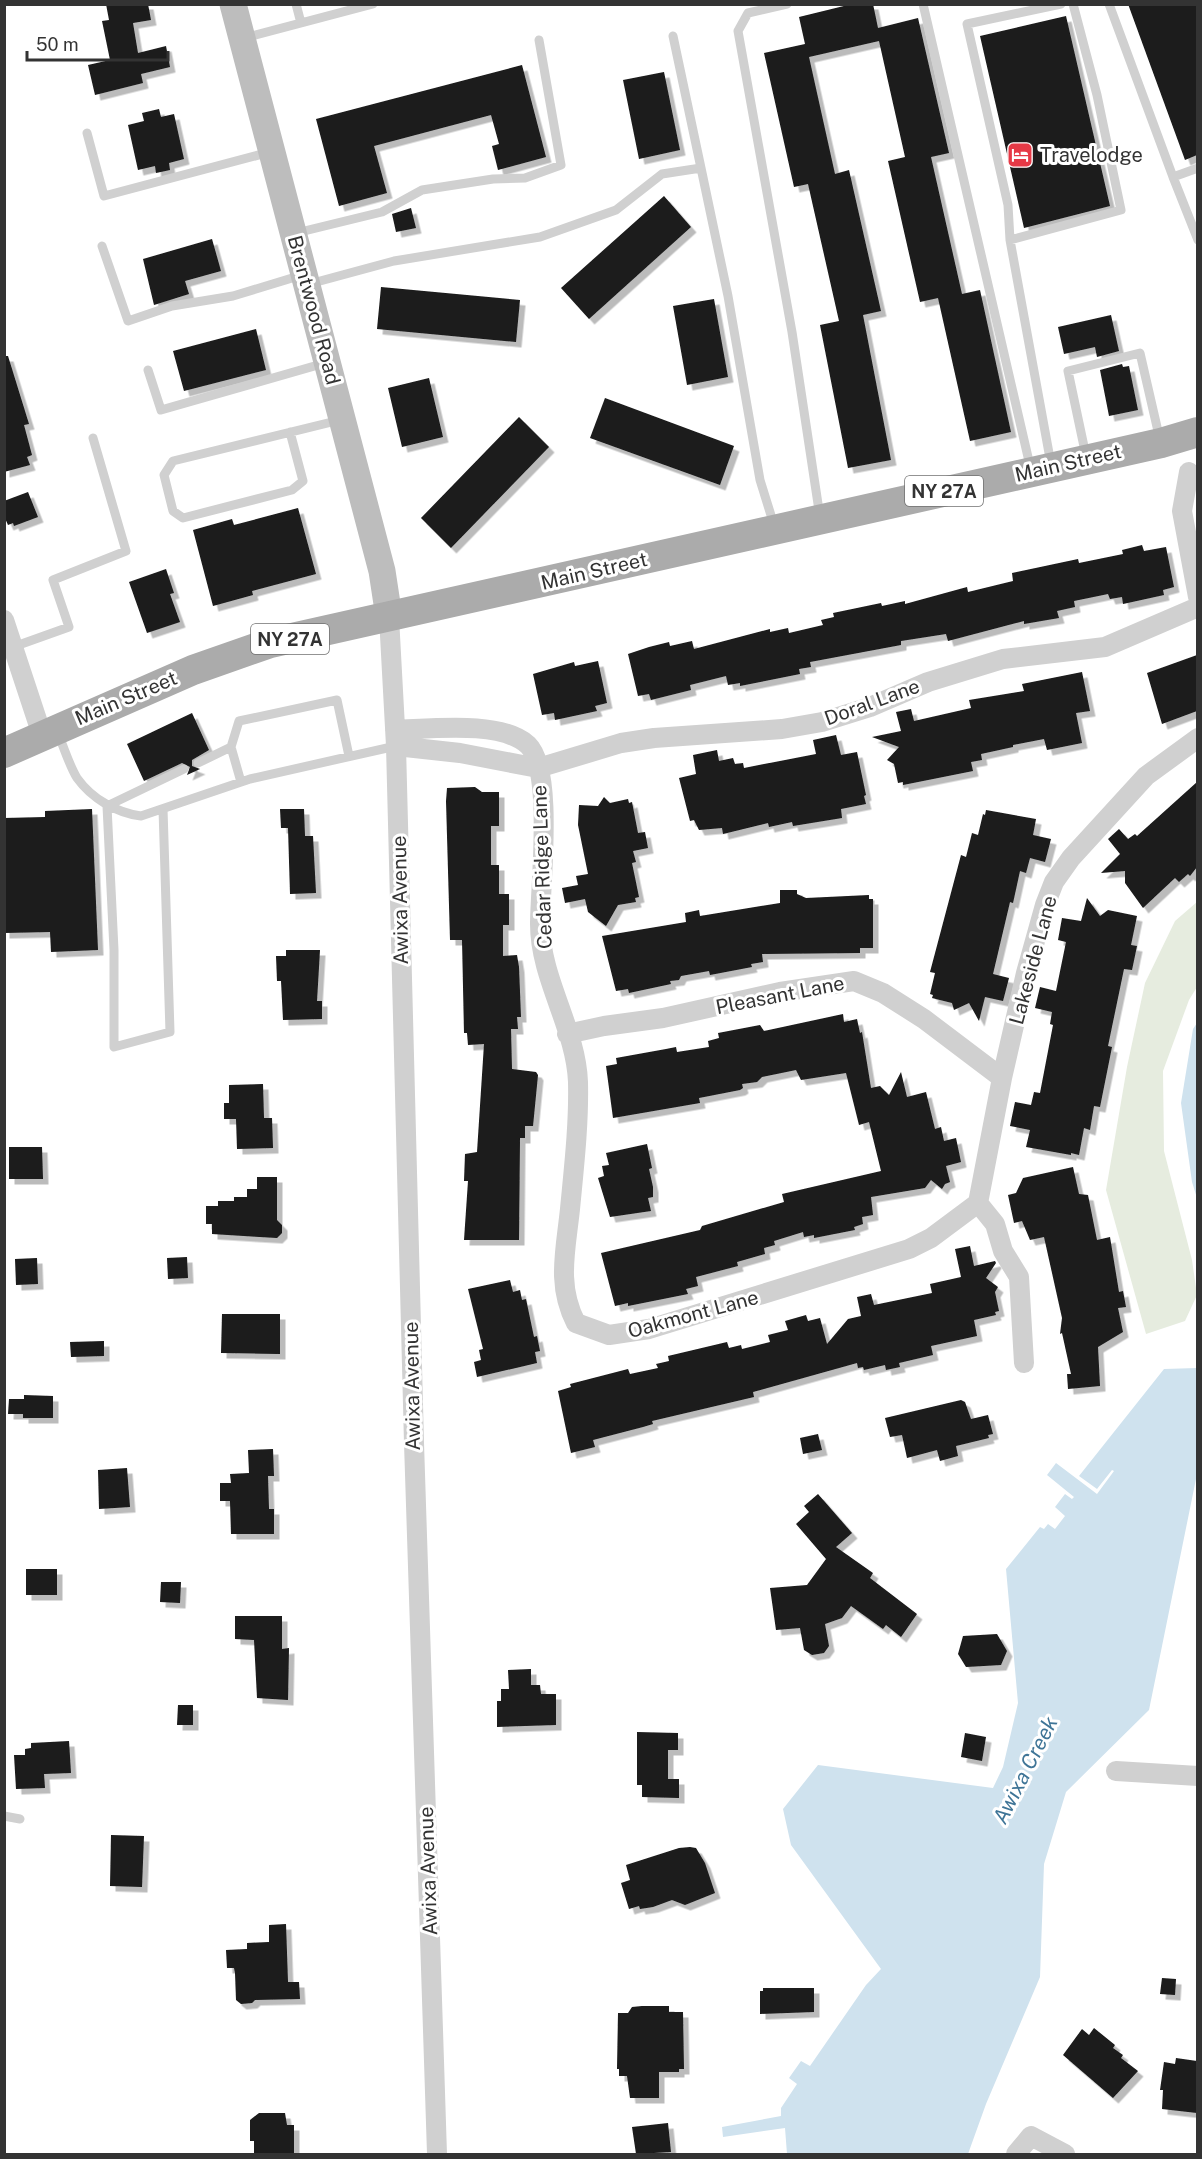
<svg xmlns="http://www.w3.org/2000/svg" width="1202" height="2159" font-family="'Public Sans',sans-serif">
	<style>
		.green { fill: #e6ecdf }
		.water { fill: #cfe2ee }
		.building { fill: #1a1a1a; filter: url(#shadow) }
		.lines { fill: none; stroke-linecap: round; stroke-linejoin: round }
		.lane { stroke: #d0d0d0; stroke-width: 9 }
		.street { stroke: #d0d0d0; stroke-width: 20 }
		.secondary { stroke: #bdbdbd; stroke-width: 27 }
		.primary { stroke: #ababab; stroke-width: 30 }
		.labels { text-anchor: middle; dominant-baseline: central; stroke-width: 6; stroke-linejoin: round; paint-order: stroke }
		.shield { fill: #fff; stroke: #707070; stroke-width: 1.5 }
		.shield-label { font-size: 18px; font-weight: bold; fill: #333 }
		.poi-label { font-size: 20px; fill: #333; stroke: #fff; text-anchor: start }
		.street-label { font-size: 20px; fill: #333; stroke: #fff }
		.water-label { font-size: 21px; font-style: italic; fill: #3f7597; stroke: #fff }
	</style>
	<defs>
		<filter id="shadow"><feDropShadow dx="5.5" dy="5.5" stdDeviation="0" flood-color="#0004"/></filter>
	</defs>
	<rect width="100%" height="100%" fill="#fff"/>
	<path class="green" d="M1197 902V987L1189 1000 1163 1071 1164 1151 1192 1260 1197 1295 1185 1321 1146 1334 1106 1190 1127 1067 1145 983 1175 921Z"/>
	<path class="water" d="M1197 1023V1198L1192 1182 1181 1103 1193 1029Z
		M1197 1368V1474L1149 1710 1066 1792 1044 1864 1040 1977 986 2104 968 2154H787L785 2128 723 2137 722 2127 781 2116V2108L797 2084 789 2078 801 2061 810 2066 866 1985 881 1969 791 1845 783 1809 818 1765 993 1788 1003 1767 1018 1703 1006 1569 1040 1527 1044 1529 1048 1524 1055 1529 1065 1516 1055 1507 1065 1494 1072 1499 1074 1497 1047 1475 1056 1463 1097 1494 1114 1471 1112 1470 1097 1489 1079 1476 1164 1369Z"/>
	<path class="building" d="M106 4H148L151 20 133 23 138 53 166 46 170 67 141 74 143 83 95 95 88 65 110 60 102 21 109 20Z
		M852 4H873L878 28 918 18 949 153 931 157 962 294 980 290 1011 432 970 441 938 298 920 302 888 161 905 157 879 41 809 57 835 174 849 170 881 311 863 315 891 460 848 468 820 325 839 321 808 184 794 187 764 53 805 44 799 17Z
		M1128 4H1197V155L1185 160Z
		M1066 16 1110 206 1024 228 980 36Z
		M522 65 546 157 498 170 492 146 499 144 491 115 374 146 387 193 339 206 316 119Z
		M664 72 680 150 639 159 623 80Z
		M159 109 161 117 174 114 184 159 169 163 170 170 156 173 155 166 138 170 128 125 144 121 142 113Z
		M664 196 691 227 589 319 561 288Z
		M411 208 416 228 396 232 392 214Z
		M212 239 221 271 185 281 189 294 154 305 143 259Z
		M381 287 520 300 516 342 377 329Z
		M714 299 728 377 687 385 673 306Z
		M1111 315 1119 351 1097 357 1095 347 1064 354 1058 327Z
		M256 329 266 370 184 391 173 351Z
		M4 356H8L29 424 24 425 32 455 27 457 30 465 4 472Z
		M1122 364 1123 367 1129 366 1138 410 1109 416 1100 370Z
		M429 378 443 437 402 447 388 388Z
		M605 398 734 446 720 485 590 438Z
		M519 417 549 447 451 548 421 518Z
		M28 492 38 517 14 526 13 523 8 525 4 516V501Z
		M298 508 316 574 252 591 253 595 213 606 193 530 232 519 234 525Z
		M1142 545 1144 551 1166 547 1174 587 1163 590 1164 595 1123 604 1122 597 1110 599 1108 594 1074 601 1075 607 1057 611 1059 618 1024 624V621L948 641 946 634 901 641V645L810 662 811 667 799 669 800 674 740 686V683L728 685 726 676 690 685 691 690 651 700 649 694 638 696 628 654 649 647 669 642 670 646 692 641 694 649 770 629V632L788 628 789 633 823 625 821 620 834 617 833 613 881 603 882 606 905 601V604L967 587 968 592 1013 581 1012 573 1078 559 1079 563 1123 554 1122 550Z
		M166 569 174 593 170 594 180 622 147 633 129 582Z
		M1197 655V711L1162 724 1147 673Z
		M598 661 607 703 595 706 597 711 555 720 554 713 542 715 533 674 574 662 575 666Z
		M1082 672 1090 711 1076 713 1082 743 1047 750 1044 739 1013 745V747L981 754 982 760 971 762 973 771 903 785V782L898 783 894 764 887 760 899 747 872 737 901 731 896 712 911 709 914 721 971 708 969 700 1024 691 1022 684Z
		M192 713 209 750 192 760V766L200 769 187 775 190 767 182 763 144 781 127 744Z
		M836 735 841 755 857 752 866 795 864 796 866 804 841 809 842 818 793 826 792 822 769 827 768 823 723 834 722 828 699 830 694 820 690 821 679 778 696 774 693 755 717 750 719 761 733 758 735 764 743 763 744 768 816 754 813 740Z
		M1197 782V867L1190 876 1188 874 1179 882 1175 878 1143 908 1125 883V871L1101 873 1120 854 1108 839 1119 829 1128 839 1135 834 1137 836Z
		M475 787 482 792H499V826H491V865H499V894H509V925H503V956L517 955 519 967 521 1017H517L518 1029H511L512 1069 536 1072 538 1075 533 1126H525V1138H520L519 1240H464L468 1181H464L465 1154 477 1152 484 1044 468 1045 467 1033H464L462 940H450L446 801 447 788Z
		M604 797 610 803 628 799 629 803 632 802 638 833 645 832 648 848 633 851 636 862 632 863 639 897 635 898 636 902 618 905 606 926 588 912 585 899 565 903 562 888 578 885 576 876 588 874 578 825 579 805 598 806Z
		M92 809 98 950 51 952 50 932 4 933V818L45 817V811Z
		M280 809H304L305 836H313L316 893 290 894 288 828H281Z
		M986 810 1036 819 1033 835 1051 839 1045 862 1030 858 1026 873 1020 871 1013 903 1010 902 993 974 1009 978 1003 1001 985 997 979 1021 969 1003 954 1010 952 1003 932 998 933 995 930 994 935 973 930 972 961 855 966 857 972 833 978 835 983 814 985 815Z
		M780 890H797V894L806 898 869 895V899H873V948H860V953L762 954 763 962 751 964 752 967 710 975 709 971 681 976 679 980 670 981 671 984 629 993 628 989 616 991 602 936 686 922 685 913 699 910 700 916 780 903Z
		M1087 898 1100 916 1108 910 1137 916 1131 945 1137 946 1132 970 1124 969 1108 1046 1112 1047 1100 1107 1094 1106 1090 1130 1084 1128 1079 1155 1071 1153V1155L1026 1147 1030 1130 1010 1126 1015 1102 1031 1105 1034 1092 1040 1093 1053 1025 1050 1024 1052 1012 1035 1008 1040 987 1056 991 1066 942 1058 940 1062 918 1081 921Z
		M286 950H320L317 1001H322V1019L283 1020 281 981H277L276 956H286Z
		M843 1014 844 1022 857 1019 860 1033 862 1032 871 1088 880 1086 889 1095 901 1072 907 1097 926 1092 935 1129 941 1127 944 1141 956 1138 961 1162 946 1166 950 1182 945 1184 942 1189 931 1180 925 1188 871 1197 873 1215 862 1217 863 1224 854 1227 855 1230 814 1238V1235L804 1237 803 1232 774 1241 775 1245 764 1248 765 1254 737 1262 738 1266 696 1277 698 1286 686 1289 688 1294 628 1306V1303L615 1306 601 1253 700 1230 702 1226 784 1202 782 1194 881 1171 869 1122 859 1125 846 1073 801 1080 796 1070 762 1077 757 1082 742 1084 743 1088 740 1090 699 1098 700 1103 613 1118 606 1066 617 1064 616 1058 666 1049 676 1047 677 1052 709 1047 708 1041 719 1038 718 1033 760 1025 764 1031Z
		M263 1084 264 1118H272L273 1148 237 1149 236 1119H224V1103H229V1085Z
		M647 1144 652 1168 649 1169 653 1187V1197L648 1198 651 1211 610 1217 598 1178 604 1176 602 1166 609 1165 606 1153Z
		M9 1147H42L43 1179H9Z
		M1073 1167 1079 1194 1088 1195 1097 1240 1110 1237 1119 1292 1123 1291 1126 1307 1118 1308 1123 1332 1098 1347 1100 1386 1068 1389 1067 1374H1071L1062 1333 1060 1334 1062 1318 1044 1237 1030 1240 1022 1221 1014 1223 1008 1195 1016 1193 1023 1178Z
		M257 1177H277V1220L282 1225V1233L277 1238 212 1234V1224H206V1206H218V1201H234V1197H247V1189H257Z
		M970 1246 974 1266 995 1261 996 1263 986 1278 998 1287 995 1292 999 1311 995 1312 996 1315 974 1320 977 1336 931 1346 933 1355 899 1363 900 1367 886 1370 885 1365 864 1370 863 1367 858 1368 857 1363 753 1392 754 1397 652 1421 653 1424 643 1427 593 1440 595 1447 571 1453 558 1391 571 1387 570 1384 628 1369 630 1374 658 1368 656 1364 669 1361 668 1356 727 1342 729 1348 741 1345 742 1349 770 1342 768 1335 788 1330 785 1321 806 1315 808 1321 820 1318 827 1344 848 1319 861 1316 857 1297 871 1294 874 1305 932 1293 930 1284 961 1277 955 1249Z
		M187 1257 188 1278 168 1279 167 1258Z
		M37 1258 38 1284 16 1285 15 1259Z
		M510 1280 513 1292 520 1290 522 1300 526 1299 534 1337 537 1336 540 1351 535 1352 537 1363 477 1377 474 1362 481 1360 479 1350 483 1349 468 1289Z
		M222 1314H280V1354L221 1353Z
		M104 1341V1356L71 1357 70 1342Z
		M24 1395 53 1396V1418H23V1414H8L9 1399H24Z
		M961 1400 965 1402 971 1419 988 1415 993 1434 988 1435 989 1438 956 1446 958 1456 940 1461 937 1450 907 1458 902 1435 890 1437 885 1418Z
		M818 1434 822 1450 803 1454 800 1438Z
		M273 1449 274 1476H268L269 1509H274V1534H231L230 1501H220V1483H231L230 1474 249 1473 248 1450Z
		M127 1468 130 1507 99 1509 98 1470Z
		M818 1494 852 1533 836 1547 873 1573 870 1578 917 1614 901 1637 886 1625 883 1629 851 1606 842 1618 825 1624 829 1646 824 1653 812 1655 804 1650 800 1628 776 1630 770 1588 807 1585 826 1559 796 1524 809 1512 804 1506Z
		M26 1569H57V1595H26Z
		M161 1582H181L180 1603 160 1602Z
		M235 1616H282V1649L289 1648 288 1700 257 1698 254 1640 235 1639Z
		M997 1634 1007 1651 1001 1665 966 1667 958 1654 963 1636Z
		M531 1669V1685H540L541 1694H556V1725L497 1727V1701H501V1689H509L508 1670Z
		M178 1705H193V1725H177Z
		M637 1732 678 1733V1750H668V1779H679V1798L642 1797V1785H637Z
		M965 1733 986 1737 982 1761 961 1757Z
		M69 1741 71 1773 44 1774 45 1788 16 1789 14 1755H25V1749L31 1748V1743Z
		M111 1835 144 1836 142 1887 110 1886Z
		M690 1847 696 1848 705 1863 715 1893 685 1905 672 1900 653 1907 640 1909 639 1906 629 1909 621 1883 630 1880 626 1865 679 1848Z
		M286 1924 288 1982H299L300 1999 255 2000 252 2003 241 2004 236 2000 235 1973 234 1968H227L226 1950 247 1949V1943L269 1942V1925Z
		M1162 1978 1176 1979 1175 1995 1160 1994Z
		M763 1988H814V2012L760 2014V1991H763Z
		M642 2006H669V2012H683L684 2069H679V2072H659V2098H630L627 2076H619V2069H617L618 2013H628L632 2007Z
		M1094 2028 1115 2045 1113 2048 1123 2055 1121 2058 1138 2071 1113 2098 1063 2055 1082 2029 1089 2035Z
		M1176 2058 1197 2061V2113L1162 2109 1163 2090H1160L1164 2062 1175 2064Z
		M259 2113H285L287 2125H294V2154H254V2141H250V2120Z
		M668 2123 671 2152 636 2154 632 2127Z"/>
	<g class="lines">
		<path class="lane" d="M296 4 301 23
			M787 4 748 13 738 31 792 332 820 517
			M923 4 1031 470
			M1109 4 1173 177
			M244 38 373 4
			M87 133 104 196 270 152
			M701 168 728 296 760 480 774 525
			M1198 168 1173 177 1198 240
			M296 233 382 212 422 190 493 179 525 178 561 165 539 40
			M1010 240 1121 210 1097 95 1073 4
			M102 246 128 321 172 306 233 296 302 275
			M309 284 394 261 540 237 616 210 662 174 701 168 673 36
			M148 370 161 410 325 363
			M290 432 303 481 292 490 183 518 173 511 164 475 173 461 340 420
			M1086 456 1068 371 1140 353 1160 440
			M1051 464 1010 240 1008 205 967 24 1061 4
			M13 647 69 627 53 580 126 551 93 438
			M58 734C64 747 69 765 77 778 92 799 117 813 141 816L250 779 396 746
			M198 763 231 747
			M241 782 231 747 239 721 337 700 349 756
			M163 809 170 1032 114 1047V950L107 806 184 769
			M4 1816 20 1819"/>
		<path class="street" d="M1189 472 1182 511 1198 597
			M389 617 396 746 414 1443 437 2154
			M4 620 42 735
			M395 730C430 729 501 720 528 745 554 770 540 887 540 924 540 979 576 1028 578 1082 579 1124 574 1167 570 1209 566 1249 556 1285 576 1323L609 1335 649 1329 909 1249 931 1238 978 1203
			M396 746 460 753 538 768 621 743 654 738 782 729 822 722 870 707 928 682 1003 659 1105 647 1198 607
			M567 1034 604 1026 663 1018 780 992 854 981 883 993 924 1019 1002 1078
			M978 1203 1002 1078 1026 973 1045 905 1054 882 1071 858 1146 776 1198 738
			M978 1203 995 1224 1003 1251 1019 1277 1024 1363
			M1116 1771 1198 1776
			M1016 2154 1031 2136 1065 2154"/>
		<path class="secondary" d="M233 4 382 571 389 617"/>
		<path class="primary" d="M4 753 193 670 270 643 1161 443 1198 432"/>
	</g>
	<defs>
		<g id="hotel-square" transform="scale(1.35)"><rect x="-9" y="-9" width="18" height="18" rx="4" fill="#e63946" stroke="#fff"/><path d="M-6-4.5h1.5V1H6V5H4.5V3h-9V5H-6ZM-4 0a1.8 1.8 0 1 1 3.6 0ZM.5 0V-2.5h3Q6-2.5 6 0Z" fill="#fff"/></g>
	</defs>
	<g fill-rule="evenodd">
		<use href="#hotel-square" x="1020" y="155"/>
	</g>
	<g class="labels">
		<g class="shield">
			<rect x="905" y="476" width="78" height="30" rx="4.5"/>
			<rect x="251" y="624" width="78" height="30" rx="4.5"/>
		</g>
		<g class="shield-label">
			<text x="944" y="491">NY 27A</text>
			<text x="290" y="639">NY 27A</text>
		</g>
		<g class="poi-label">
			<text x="1040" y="155">Travelodge</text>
		</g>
		<g class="street-label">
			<text transform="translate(314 310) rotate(75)">Brentwood Road</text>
			<text transform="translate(1068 463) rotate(-13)">Main Street</text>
			<text transform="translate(594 571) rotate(-13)">Main Street</text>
			<text transform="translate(126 698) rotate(-23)">Main Street</text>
			<text transform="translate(872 702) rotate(-20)">Doral Lane</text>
			<text transform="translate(542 867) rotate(-92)">Cedar Ridge Lane</text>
			<text transform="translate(400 900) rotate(-91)">Awixa Avenue</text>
			<text transform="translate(1033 960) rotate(-75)">Lakeside Lane</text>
			<text transform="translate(780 995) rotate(-11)">Pleasant Lane</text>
			<text transform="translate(693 1314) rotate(-15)">Oakmont Lane</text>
			<text transform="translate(412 1386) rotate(-91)">Awixa Avenue</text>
			<text transform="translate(428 1871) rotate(-92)">Awixa Avenue</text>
		</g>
		<g class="water-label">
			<text transform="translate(1025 1770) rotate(-63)">Awixa Creek</text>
		</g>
	</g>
	<rect width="1202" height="2159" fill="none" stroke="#333333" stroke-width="12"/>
	<path d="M27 51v9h141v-9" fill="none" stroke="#333333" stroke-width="3"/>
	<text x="36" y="51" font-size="18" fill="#333333" stroke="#ffffff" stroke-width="4.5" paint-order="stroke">50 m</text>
</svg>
